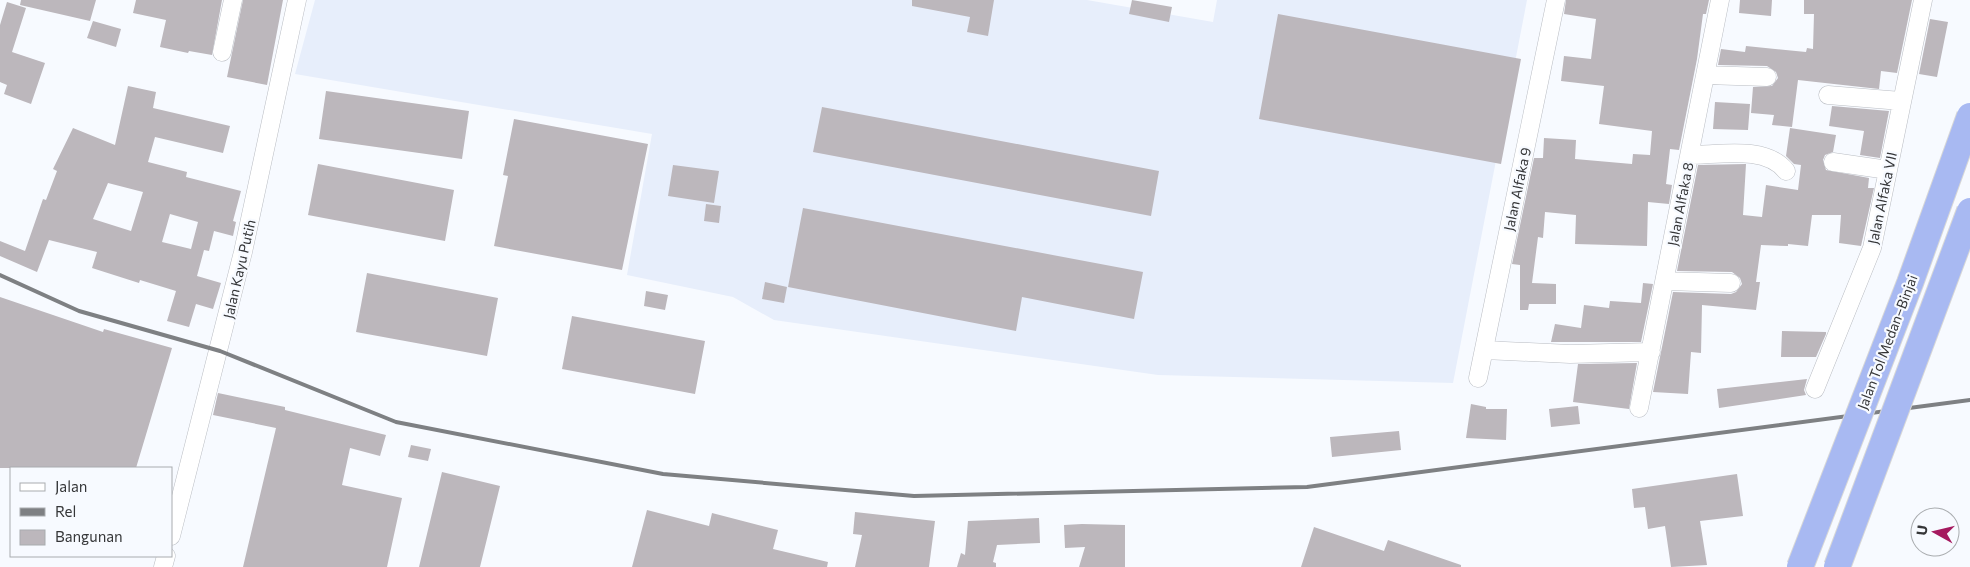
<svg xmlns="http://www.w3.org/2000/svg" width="1970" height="567" font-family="Commissioner,sans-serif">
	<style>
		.built { fill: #e7eefb }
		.building { fill: #bcb7bc; fill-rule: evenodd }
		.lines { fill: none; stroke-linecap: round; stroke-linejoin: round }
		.minor-casing { stroke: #babdc3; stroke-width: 19 }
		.minor { stroke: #fff; stroke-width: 18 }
		.rail { stroke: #7e8083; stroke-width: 4 }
		.highway-bridge-casing { stroke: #d7d7d7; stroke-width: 28; stroke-linecap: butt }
		.highway-bridge { stroke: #a8b9f2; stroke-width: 26 }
		.labels { text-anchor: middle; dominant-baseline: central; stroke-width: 4.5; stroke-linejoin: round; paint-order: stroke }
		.street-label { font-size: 14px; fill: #353638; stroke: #f7faff }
	</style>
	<rect width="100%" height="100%" fill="#f7faff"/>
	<path class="built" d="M315 0H1087L1213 22 1217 0H1527L1453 383 1158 375 774 320 733 297 627 275 652 134 295 74Z"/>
	<path class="building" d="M21 0H96L90 21 20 5Z
		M136 0H222L212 55 189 51 188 53 160 47 166 20 133 13Z
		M243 0H283L267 85 227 77Z
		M912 0H994L988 36 967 32 970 17 912 6Z
		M1132 0 1172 7 1169 22 1129 14Z
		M1566 0H1709L1706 14H1703L1697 59 1679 150 1670 149 1666 184 1672 185 1669 204 1648 202 1647 246 1575 244 1576 215 1545 212 1543 238 1538 237 1532 283 1556 284V304H1529L1528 310H1520V265L1512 264 1534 158H1543L1544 138 1576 140 1575 159 1632 164 1633 154 1650 155 1652 131 1599 124 1604 86 1561 81 1564 56 1591 59 1596 19 1564 14Z
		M1740 0H1772L1771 16 1739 13Z
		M1804 0H1912L1897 73 1881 71 1879 89 1798 80 1792 127 1772 125 1774 115 1751 113 1753 87 1772 86 1778 78 1776 72 1767 66 1718 65 1721 49 1745 52 1746 46 1806 52 1807 48 1813 49 1814 14H1804Z
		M7 2 26 8 12 52 45 63 31 104 4 94 7 85 0 82V25Z
		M1278 14 1521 59 1501 164 1259 119Z
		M1930 19 1948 22 1937 77 1919 74Z
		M93 21 121 29 116 47 87 38Z
		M128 86 156 92 153 108 230 126 223 153 155 137 148 162 187 172 186 177 241 191 233 221 236 222 233 236 214 231 209 251 204 250 197 276 221 283 213 309 196 304 189 327 167 321 176 291 140 280 139 283 92 268 97 252 49 240 37 272 0 256V241L25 251 43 199 46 200 57 171 53 169 73 128 115 145ZM108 183 143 192 131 231 93 219ZM170 214 198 222 191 249 162 242Z
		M326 91 469 111 462 159 319 139Z
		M1715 102 1750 104 1748 130 1713 129Z
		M1832 106 1889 111 1880 158 1860 155 1864 131 1829 126Z
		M822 107 1159 171 1151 216 813 152Z
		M514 119 648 144 622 270 494 246 508 176 503 175Z
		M1790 128 1836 135 1833 152 1825 155 1823 160 1826 170 1869 178 1868 188H1874L1861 246 1839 243 1841 215H1812L1808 246 1788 244V246L1761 245 1756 282H1760L1756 310 1702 305 1701 353 1691 352 1688 394 1653 392 1673 292 1731 294 1736 292 1742 284 1740 278 1732 272 1677 271 1698 165 1746 164 1743 215 1762 217 1766 185 1798 190 1801 165 1794 164 1786 156Z
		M318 164 454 190 445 241 308 215Z
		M673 165 719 171 714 203 668 196Z
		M706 204 721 206 719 223 704 221Z
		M803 208 1143 272 1134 319 1022 297 1016 331 788 287Z
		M367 273 498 298 487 356 356 332Z
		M765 282 787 287 784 303 762 299Z
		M1643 283 1653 284 1641 342H1551L1555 324 1581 328 1584 305 1609 308 1610 301 1641 303Z
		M646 291 668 295 665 310 644 306Z
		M0 297 103 332 104 329 172 348 136 468H0Z
		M572 316 705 341 695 394 562 369Z
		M1782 331 1826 332V334L1816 357H1781Z
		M1637 363 1629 409 1573 402 1578 364Z
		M1807 379 1804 390 1806 395 1719 408 1717 389Z
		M218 393 285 407V410L386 435 380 456 350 448 342 485 402 498 387 567H243L276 428 213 415Z
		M1471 404 1486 407V409H1507L1506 440 1466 438Z
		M1578 406 1580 424 1551 427 1549 409Z
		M1399 431 1401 450 1332 457 1330 437Z
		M411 445 431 449 428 461 408 457Z
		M442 472 500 486 480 567H419Z
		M1737 474 1743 516 1700 521 1707 565 1671 567 1665 526 1648 529 1645 507 1634 508 1632 489Z
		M647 510 709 526 712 513 778 530 773 549 828 562 827 567H632Z
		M855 512 935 521 929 567H855L862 535 853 534Z
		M1039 518 1040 543 997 545 993 562 996 563V567H957L961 553 965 555 968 521Z
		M1082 524 1125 525V567H1079L1085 547 1065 548 1064 525Z
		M1314 527 1384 551 1388 540 1461 565V567H1301Z"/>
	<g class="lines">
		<g class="minor-casing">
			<path id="minor" d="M222 52 233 0
				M1705 75 1767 77
				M1828 95 1901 101
				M1690 155C1719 155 1766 145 1786 171
				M1833 162 1888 170
				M1665 281 1731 283
				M1484 350 1570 354 1651 352
				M1478 378 1556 0
				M1815 389 1872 248 1923 0
				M1639 408 1720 0
				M171 536 243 252 297 0
				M163 567 166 556"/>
		</g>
		<use href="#minor" class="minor"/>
		<path class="rail" d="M0 275 79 311 220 351 396 422 663 474 914 496 1307 487 1970 400"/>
		<g class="highway-bridge-casing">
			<path id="highway-bridge" d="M1800 567 1910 283 1970 116
				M1837 567 1970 211"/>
		</g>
		<use href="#highway-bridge" class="highway-bridge"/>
	</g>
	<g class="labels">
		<g class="street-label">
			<text transform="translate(1517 189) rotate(-78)">Jalan Alfaka 9</text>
			<text transform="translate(1882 198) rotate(-78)">Jalan Alfaka VII</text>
			<text transform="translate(1680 204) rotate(-79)">Jalan Alfaka 8</text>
			<text transform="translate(239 269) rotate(-77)">Jalan Kayu Putih</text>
			<text transform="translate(1887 342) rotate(-69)">Jalan Tol Medan–Binjai</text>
		</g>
	</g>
	<rect x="10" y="467" width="162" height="90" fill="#f7faff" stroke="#a9acaf"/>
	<rect x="20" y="483" width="25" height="8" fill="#ffffff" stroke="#a9acaf"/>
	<text x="55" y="492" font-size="15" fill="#353638">Jalan</text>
	<rect x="20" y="508" width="25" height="8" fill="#7e8083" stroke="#a9acaf"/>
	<text x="55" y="517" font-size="15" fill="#353638">Rel</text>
	<rect x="20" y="530" width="25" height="15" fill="#bcb7bc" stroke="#a9acaf"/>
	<text x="55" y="542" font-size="15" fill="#353638">Bangunan</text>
	<g transform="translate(1935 532) rotate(278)"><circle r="24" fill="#f7faff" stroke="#a9acaf"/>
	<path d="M0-4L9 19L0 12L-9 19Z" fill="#a51a5f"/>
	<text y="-8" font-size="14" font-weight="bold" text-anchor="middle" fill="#353638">U</text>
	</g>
</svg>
